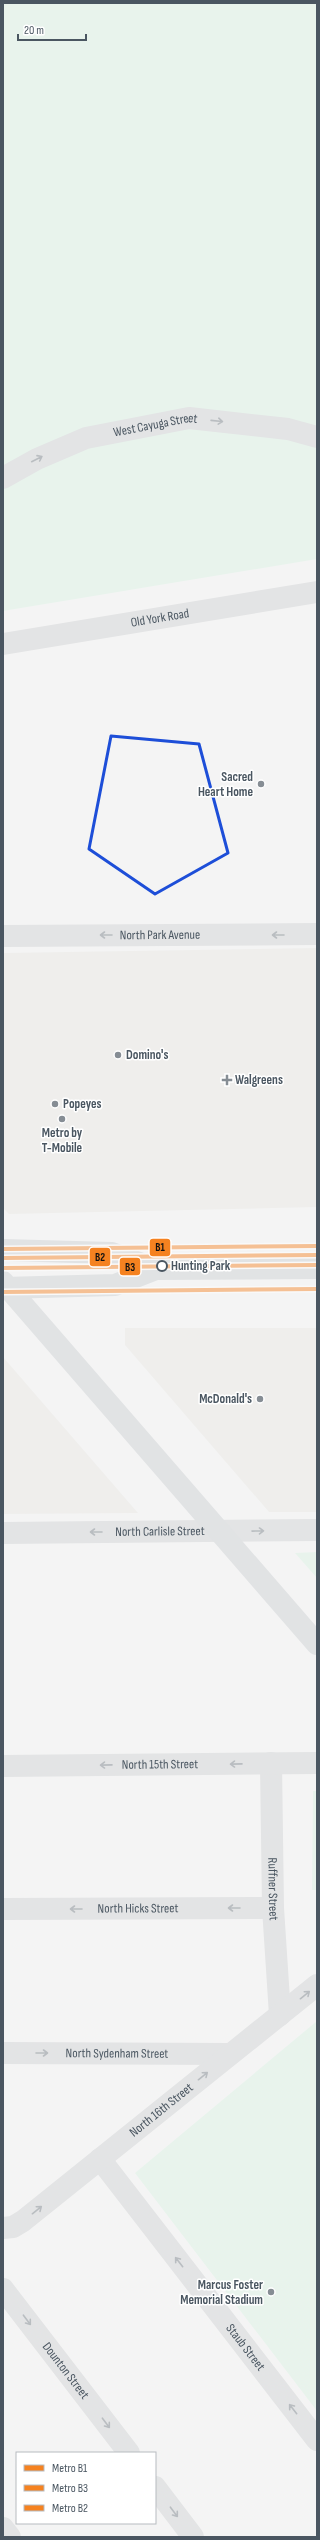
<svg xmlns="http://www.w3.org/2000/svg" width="320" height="2540" font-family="'Sofia Sans Condensed',sans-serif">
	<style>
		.commercial { fill: #e8e7e3 }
		.green { fill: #d9f2e3 }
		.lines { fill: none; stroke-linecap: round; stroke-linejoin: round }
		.minor { stroke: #ced0d2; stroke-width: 22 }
		.major { stroke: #caced1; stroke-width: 22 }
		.metro-1-casing { stroke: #fff; stroke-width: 7 }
		.metro-2-casing { stroke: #fff; stroke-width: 7 }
		.metro-3-casing { stroke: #fff; stroke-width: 7 }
		.metro-1 { stroke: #f58220; stroke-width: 4 }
		.metro-2 { stroke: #f58220; stroke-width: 4 }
		.metro-3 { stroke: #f58220; stroke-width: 4 }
		.oneway { stroke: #727b83 }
		.marked { fill: none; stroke: #1d4ed8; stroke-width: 3; stroke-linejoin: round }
		.poi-dot { fill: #868d94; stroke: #fff; stroke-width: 1.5 }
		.stop-dot { fill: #fff; stroke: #4a5661; stroke-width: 2 }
		.labels { text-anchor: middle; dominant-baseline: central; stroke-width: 3; stroke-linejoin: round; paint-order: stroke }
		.street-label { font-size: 13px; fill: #4a5661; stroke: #fff }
		.poi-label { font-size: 13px; font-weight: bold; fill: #4a5661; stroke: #fff; text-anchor: end }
		.stop-label { font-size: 13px; font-weight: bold; fill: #4a5661; stroke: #fff; text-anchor: start }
		.line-badge { stroke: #fff; stroke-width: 1.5 }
		.pale-badge-label { font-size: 11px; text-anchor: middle; font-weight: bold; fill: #111 }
	</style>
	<rect width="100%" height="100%" fill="#f4f4f4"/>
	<path class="commercial" d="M317 948V1207L9 1214 3 1208V953Z
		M125 1328H317V1512H269L125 1345Z
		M3 1357 138 1513 3 1514Z"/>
	<path class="green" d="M3 3H317V559L3 611Z
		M317 1552V1578L295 1553Z
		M313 1791H317V1890H312Z
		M317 2021V2411L135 2173Z"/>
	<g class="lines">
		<g class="minor">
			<path id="s1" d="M3 478 37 459 86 438 189 418 288 429 317 437"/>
			<path id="s2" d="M3 644 317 592"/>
			<path id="s3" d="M3 936 317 934"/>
			<path id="s4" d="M3 1533 317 1530"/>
			<path id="s5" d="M271 1763 273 1908 280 2015"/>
			<path id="s6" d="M3 1766 317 1763"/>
			<path id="s7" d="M3 1909 273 1908"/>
			<path id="s8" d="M3 2053 230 2054"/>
			<path id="s9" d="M100 2159 317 2440"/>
			<path id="s10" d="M3 2228 13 2227 23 2221 317 1985"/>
			<path id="s11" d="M3 2289 129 2453"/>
			<path d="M155 2487 193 2537"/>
			<path d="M3 2528 10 2537"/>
		</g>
		<path class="major" d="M3 1250 112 1253 156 1269
			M3 1282 317 1644
			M3 1288 115 1285 156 1269 317 1268"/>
		<g class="metro-1-casing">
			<path id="metro-1" d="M3 1249 317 1246
				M3 1292 317 1289"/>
		</g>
		<g class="metro-2-casing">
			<path id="metro-2" d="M3 1268 317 1265"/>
		</g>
		<g class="metro-3-casing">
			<path id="metro-3" d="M3 1258 317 1255"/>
		</g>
		<use href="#metro-1" class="metro-1"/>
		<use href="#metro-2" class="metro-2"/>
		<use href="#metro-3" class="metro-3"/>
	</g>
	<defs><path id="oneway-shaft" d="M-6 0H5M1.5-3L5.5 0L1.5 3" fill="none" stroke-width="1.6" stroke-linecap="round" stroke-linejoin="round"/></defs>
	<g class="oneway">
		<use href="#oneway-shaft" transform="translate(217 421) rotate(6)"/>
		<use href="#oneway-shaft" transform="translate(37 459) rotate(-27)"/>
		<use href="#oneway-shaft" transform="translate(106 935) rotate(180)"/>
		<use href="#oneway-shaft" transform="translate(278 935) rotate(180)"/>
		<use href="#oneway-shaft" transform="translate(258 1531) rotate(-1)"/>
		<use href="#oneway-shaft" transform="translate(96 1532) rotate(180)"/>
		<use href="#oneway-shaft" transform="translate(236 1764) rotate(179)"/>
		<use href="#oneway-shaft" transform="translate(106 1765) rotate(179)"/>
		<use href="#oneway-shaft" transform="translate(234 1908) rotate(180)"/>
		<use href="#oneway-shaft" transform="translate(76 1909) rotate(180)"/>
		<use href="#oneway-shaft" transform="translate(305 1995) rotate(-39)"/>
		<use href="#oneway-shaft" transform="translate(42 2053)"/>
		<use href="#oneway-shaft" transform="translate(203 2076) rotate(-39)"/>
		<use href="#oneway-shaft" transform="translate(37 2210) rotate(-39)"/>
		<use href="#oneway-shaft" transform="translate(179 2262) rotate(-128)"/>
		<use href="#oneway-shaft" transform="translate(27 2320) rotate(53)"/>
		<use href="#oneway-shaft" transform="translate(293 2409) rotate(-128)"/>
		<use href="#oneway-shaft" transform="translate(106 2423) rotate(53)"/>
		<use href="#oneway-shaft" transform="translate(174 2512) rotate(53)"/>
	</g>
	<path d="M0 0H320V2540H0ZM111 736 199 744 228 853 155 894 89 849Z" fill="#f4f4f4" fill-opacity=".55" fill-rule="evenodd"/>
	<path class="marked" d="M111 736 199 744 228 853 155 894 89 849Z"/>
	<g class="poi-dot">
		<circle cx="261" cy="784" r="4"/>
		<circle cx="118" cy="1055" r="4"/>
		<path d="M225 1074h4v4h4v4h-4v4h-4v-4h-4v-4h4z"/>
		<circle cx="55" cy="1104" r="4"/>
		<circle cx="62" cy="1119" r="4"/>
		<circle cx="260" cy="1399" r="4"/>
		<circle cx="271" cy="2292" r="4"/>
	</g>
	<circle class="stop-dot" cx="162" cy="1266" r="5"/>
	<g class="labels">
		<g class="street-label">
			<text stroke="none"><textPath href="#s1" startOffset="163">West Cayuga Street</textPath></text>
			<text stroke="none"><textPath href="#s2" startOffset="159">Old York Road</textPath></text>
			<text stroke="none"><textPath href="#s3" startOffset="157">North Park Avenue</textPath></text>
			<text stroke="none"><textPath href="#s4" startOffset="157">North Carlisle Street</textPath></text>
			<text stroke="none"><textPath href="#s6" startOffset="157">North 15th Street</textPath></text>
			<text stroke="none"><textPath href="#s5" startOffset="126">Ruffner Street</textPath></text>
			<text stroke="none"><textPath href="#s7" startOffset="135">North Hicks Street</textPath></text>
			<text stroke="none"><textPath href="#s8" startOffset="114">North Sydenham Street</textPath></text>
			<text stroke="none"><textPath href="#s10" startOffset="199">North 16th Street</textPath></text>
			<text stroke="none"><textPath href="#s9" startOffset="238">Staub Street</textPath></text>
			<text stroke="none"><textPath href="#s11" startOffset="103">Dounton Street</textPath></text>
		</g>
		<g class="poi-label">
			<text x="253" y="777">Sacred<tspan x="253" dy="15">Heart Home</tspan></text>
			<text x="126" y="1055" text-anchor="start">Domino's</text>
			<text x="235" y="1080" text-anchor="start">Walgreens</text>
			<text x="63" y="1104" text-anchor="start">Popeyes</text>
			<text x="62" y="1133" text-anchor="middle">Metro by<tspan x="62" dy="15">T-Mobile</tspan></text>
			<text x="252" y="1399">McDonald's</text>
			<text x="263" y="2285">Marcus Foster<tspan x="263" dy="15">Memorial Stadium</tspan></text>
		</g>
		<g class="stop-label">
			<text x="171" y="1266">Hunting Park</text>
		</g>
	</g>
	<g class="line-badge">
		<rect x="149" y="1238" width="22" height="19" rx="4" fill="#f58220"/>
		<rect x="89" y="1247" width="22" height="20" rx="4" fill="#f58220"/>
		<rect x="119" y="1257" width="22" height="19" rx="4" fill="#f58220"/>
	</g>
	<g class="pale-badge-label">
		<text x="160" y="1251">B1</text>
		<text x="100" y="1261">B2</text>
		<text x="130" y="1271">B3</text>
	</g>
	<rect width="320" height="2540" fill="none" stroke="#4a5661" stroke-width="8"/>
	<rect x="16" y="2452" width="140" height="72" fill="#ffffff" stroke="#b7bbc0"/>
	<rect x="24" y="2465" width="20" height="6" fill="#f58220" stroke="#b7bbc0"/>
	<text x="52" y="2472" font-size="12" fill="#4a5661">Metro B1</text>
	<rect x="24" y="2485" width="20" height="6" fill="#f58220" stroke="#b7bbc0"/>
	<text x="52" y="2492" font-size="12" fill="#4a5661">Metro B3</text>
	<rect x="24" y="2505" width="20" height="6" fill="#f58220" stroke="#b7bbc0"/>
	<text x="52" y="2512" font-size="12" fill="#4a5661">Metro B2</text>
	<path d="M18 34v6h68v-6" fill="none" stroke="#4a5661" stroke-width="2"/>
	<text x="24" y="34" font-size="12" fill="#4a5661" stroke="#ffffff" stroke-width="3" paint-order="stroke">20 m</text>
</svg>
